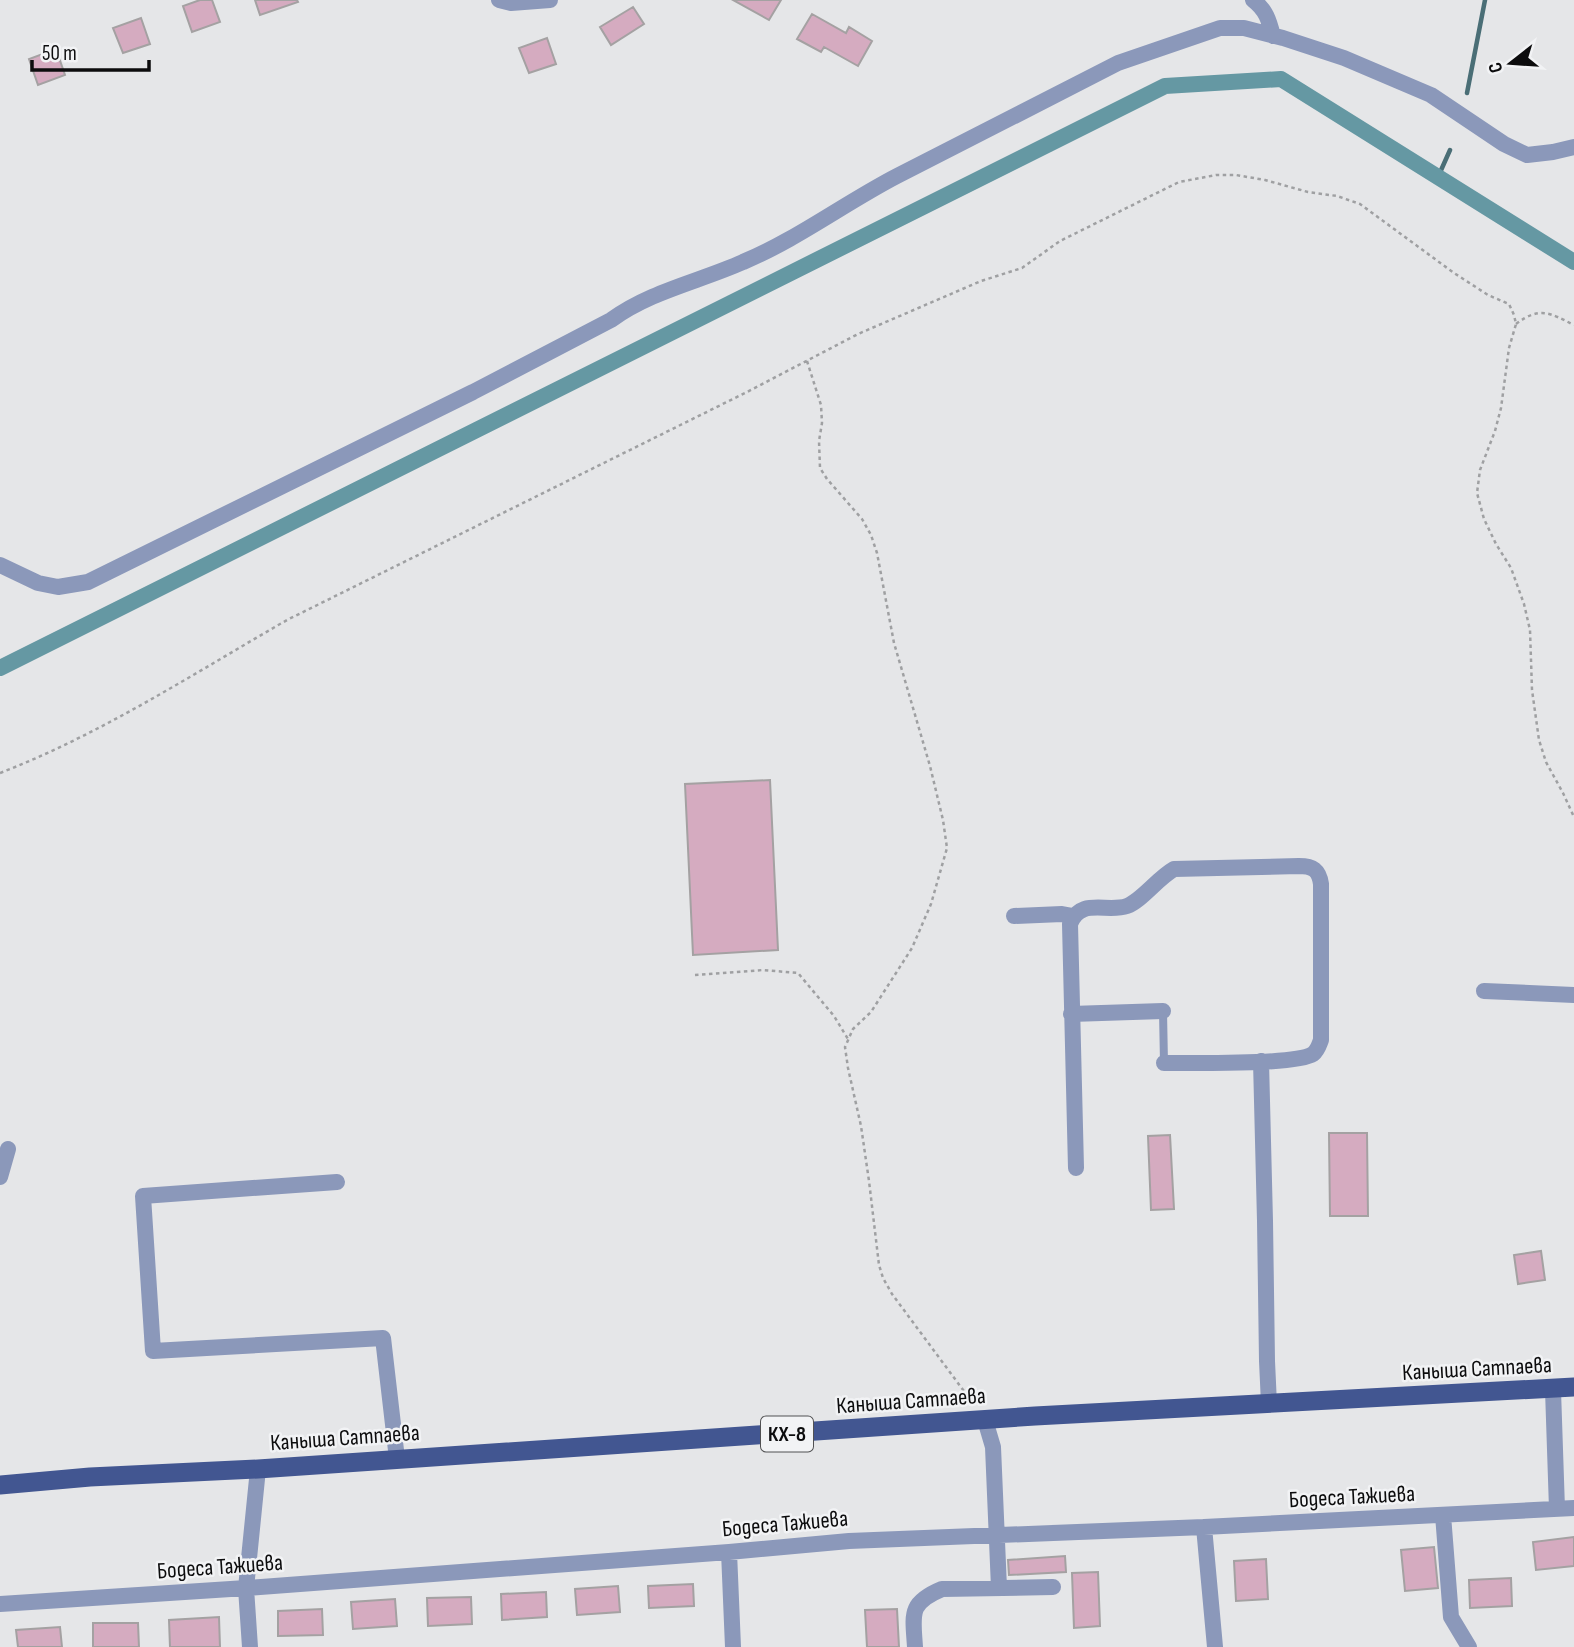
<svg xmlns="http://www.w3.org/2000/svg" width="1574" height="1647" font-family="'Sofia Sans Condensed',sans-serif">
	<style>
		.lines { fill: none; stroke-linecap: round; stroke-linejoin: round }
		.stream { stroke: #4a6e76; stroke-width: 4.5 }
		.canal { stroke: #6598a3; stroke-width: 16 }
		.building { fill: #d5abc0; stroke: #a4a1a2; stroke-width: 2 }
		.path { stroke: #9fa0a2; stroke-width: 2.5; stroke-dasharray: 3.5 3.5; stroke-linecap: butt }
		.service { stroke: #8b98ba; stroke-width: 8 }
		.minor { stroke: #8b98ba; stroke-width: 16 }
		.primary { stroke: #425691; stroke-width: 19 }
		.labels { text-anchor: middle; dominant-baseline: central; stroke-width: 5; stroke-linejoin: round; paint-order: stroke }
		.shield { fill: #f2f3f5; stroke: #515153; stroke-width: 2 }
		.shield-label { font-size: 21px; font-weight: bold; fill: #0c0c0d }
		.street-label { font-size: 23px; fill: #0c0c0d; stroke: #f2f3f5 }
	</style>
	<rect width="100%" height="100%" fill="#e5e6e8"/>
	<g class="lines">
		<path class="stream" d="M1467 93 1485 0
			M1438 177 1450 150"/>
		<path class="canal" d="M0 668 1165 86 1281 79 1574 262"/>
	</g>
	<path class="building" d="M200 0H212L220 22 192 32 183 6Z
		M255 0H297L298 2 260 15Z
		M733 0H781L769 20Z
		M633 7 644 24 611 45 600 27Z
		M812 14 846 33 849 27 872 41 858 66 824 47 821 52 797 39Z
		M141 18 150 44 123 53 113 28Z
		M547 38 556 64 529 73 519 48Z
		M56 49 65 75 38 85 29 59Z
		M770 780 778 950 693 955 685 784Z
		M1329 1133H1367L1368 1216H1330Z
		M1170 1135 1174 1209 1151 1210 1148 1136Z
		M1541 1251 1545 1280 1518 1284 1514 1255Z
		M1574 1537V1566L1536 1570 1533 1542Z
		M1434 1547 1438 1588 1405 1591 1401 1550Z
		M1065 1556 1066 1572 1009 1575 1008 1560Z
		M1266 1559 1268 1599 1236 1601 1234 1561Z
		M1098 1572 1100 1626 1074 1628 1072 1573Z
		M1511 1578 1512 1606 1470 1608 1469 1580Z
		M693 1584 694 1606 649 1608 648 1586Z
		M618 1586 620 1612 577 1615 575 1589Z
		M546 1592 547 1617 502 1620 501 1594Z
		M471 1597 472 1624 428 1626 427 1598Z
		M395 1599 397 1626 353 1629 351 1602Z
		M322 1609 323 1635 278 1636V1611Z
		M897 1609 899 1647H867L865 1610Z
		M219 1617 220 1647H170L169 1620Z
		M93 1623H138L139 1647H93Z
		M60 1627 62 1647H18L16 1630Z"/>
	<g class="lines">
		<path class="path" d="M1516 324C1540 306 1550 313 1574 325
			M807 361 821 405 822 423 819 441 820 468 827 479 862 519 871 535 877 553 894 643 930 766 943 820 947 848 931 904 912 948 871 1012 853 1029 845 1047 848 1068 861 1126 869 1181 879 1265 883 1278 892 1294 972 1402
			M0 773C101 734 193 674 287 620L747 392 858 334 981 281 1022 268 1060 241 1179 182 1216 175H1236L1265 180 1308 192 1337 196 1360 204 1454 273 1488 295 1509 304 1514 315 1516 324 1509 348 1501 408 1495 431 1480 470 1477 493 1484 519 1496 544 1511 568 1524 604 1530 630 1532 690 1539 740 1546 762 1563 793 1574 817
			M695 975 763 970 798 973 834 1016 848 1039"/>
		<path class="service" d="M1163 1011 1164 1063"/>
		<path class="minor" d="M499 0 511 3 550 0
			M1253 0C1266 10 1269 20 1273 36
			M0 565 38 583 58 587 88 582 473 392 611 320C651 291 698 282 743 262 796 240 845 203 897 176L1118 63 1220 28H1244L1283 38 1344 58 1431 95 1504 144 1527 155 1553 152 1574 147
			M1014 916 1062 914 1073 916
			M1484 991 1574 995
			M1071 1014 1163 1011
			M1261 1061 1265 1221 1267 1361 1269 1404
			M1076 1168 1070 924C1080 897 1107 913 1127 906 1141 901 1158 878 1174 869L1299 866C1313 866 1319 870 1321 884V1040C1319 1045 1318 1050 1313 1054 1296 1065 1190 1063 1164 1063
			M0 1177 8 1149
			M337 1182 143 1196 153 1351 383 1338 397 1459
			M1553 1390 1557 1509
			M985 1420 993 1447 999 1588
			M1443 1515 1451 1617 1469 1647
			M1204 1527 1215 1647
			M729 1552 733 1647
			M0 1604 246 1588 729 1552 849 1541 1204 1527 1574 1508
			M250 1647 246 1588 258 1469
			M915 1647C913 1615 908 1603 942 1589L1053 1587"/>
		<path class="primary" d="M0 1485 90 1477 258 1469 1035 1416 1574 1387"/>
	</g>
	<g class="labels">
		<rect class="shield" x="761" y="1416.5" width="52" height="35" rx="5"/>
		<g class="shield-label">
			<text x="787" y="1434">КХ-8</text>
		</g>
		<g class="street-label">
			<text transform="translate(1477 1369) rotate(-3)">Каныша Сатпаева</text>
			<text transform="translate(911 1401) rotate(-4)">Каныша Сатпаева</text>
			<text transform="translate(345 1438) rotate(-4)">Каныша Сатпаева</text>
			<text transform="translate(1352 1497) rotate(-3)">Бодеса Тажиева</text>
			<text transform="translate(785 1524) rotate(-5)">Бодеса Тажиева</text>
			<text transform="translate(220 1567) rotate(-4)">Бодеса Тажиева</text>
		</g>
	</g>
	<g transform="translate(1511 63) rotate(253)" stroke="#f2f3f5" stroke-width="5" paint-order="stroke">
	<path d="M0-5L12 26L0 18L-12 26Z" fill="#0c0c0d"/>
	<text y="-10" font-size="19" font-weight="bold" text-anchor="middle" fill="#0c0c0d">С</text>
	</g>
	<path d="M32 60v10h117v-10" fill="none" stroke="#0c0c0d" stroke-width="3.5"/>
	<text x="42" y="60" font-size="21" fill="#0c0c0d" stroke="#f2f3f5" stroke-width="5" paint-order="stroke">50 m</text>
</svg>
